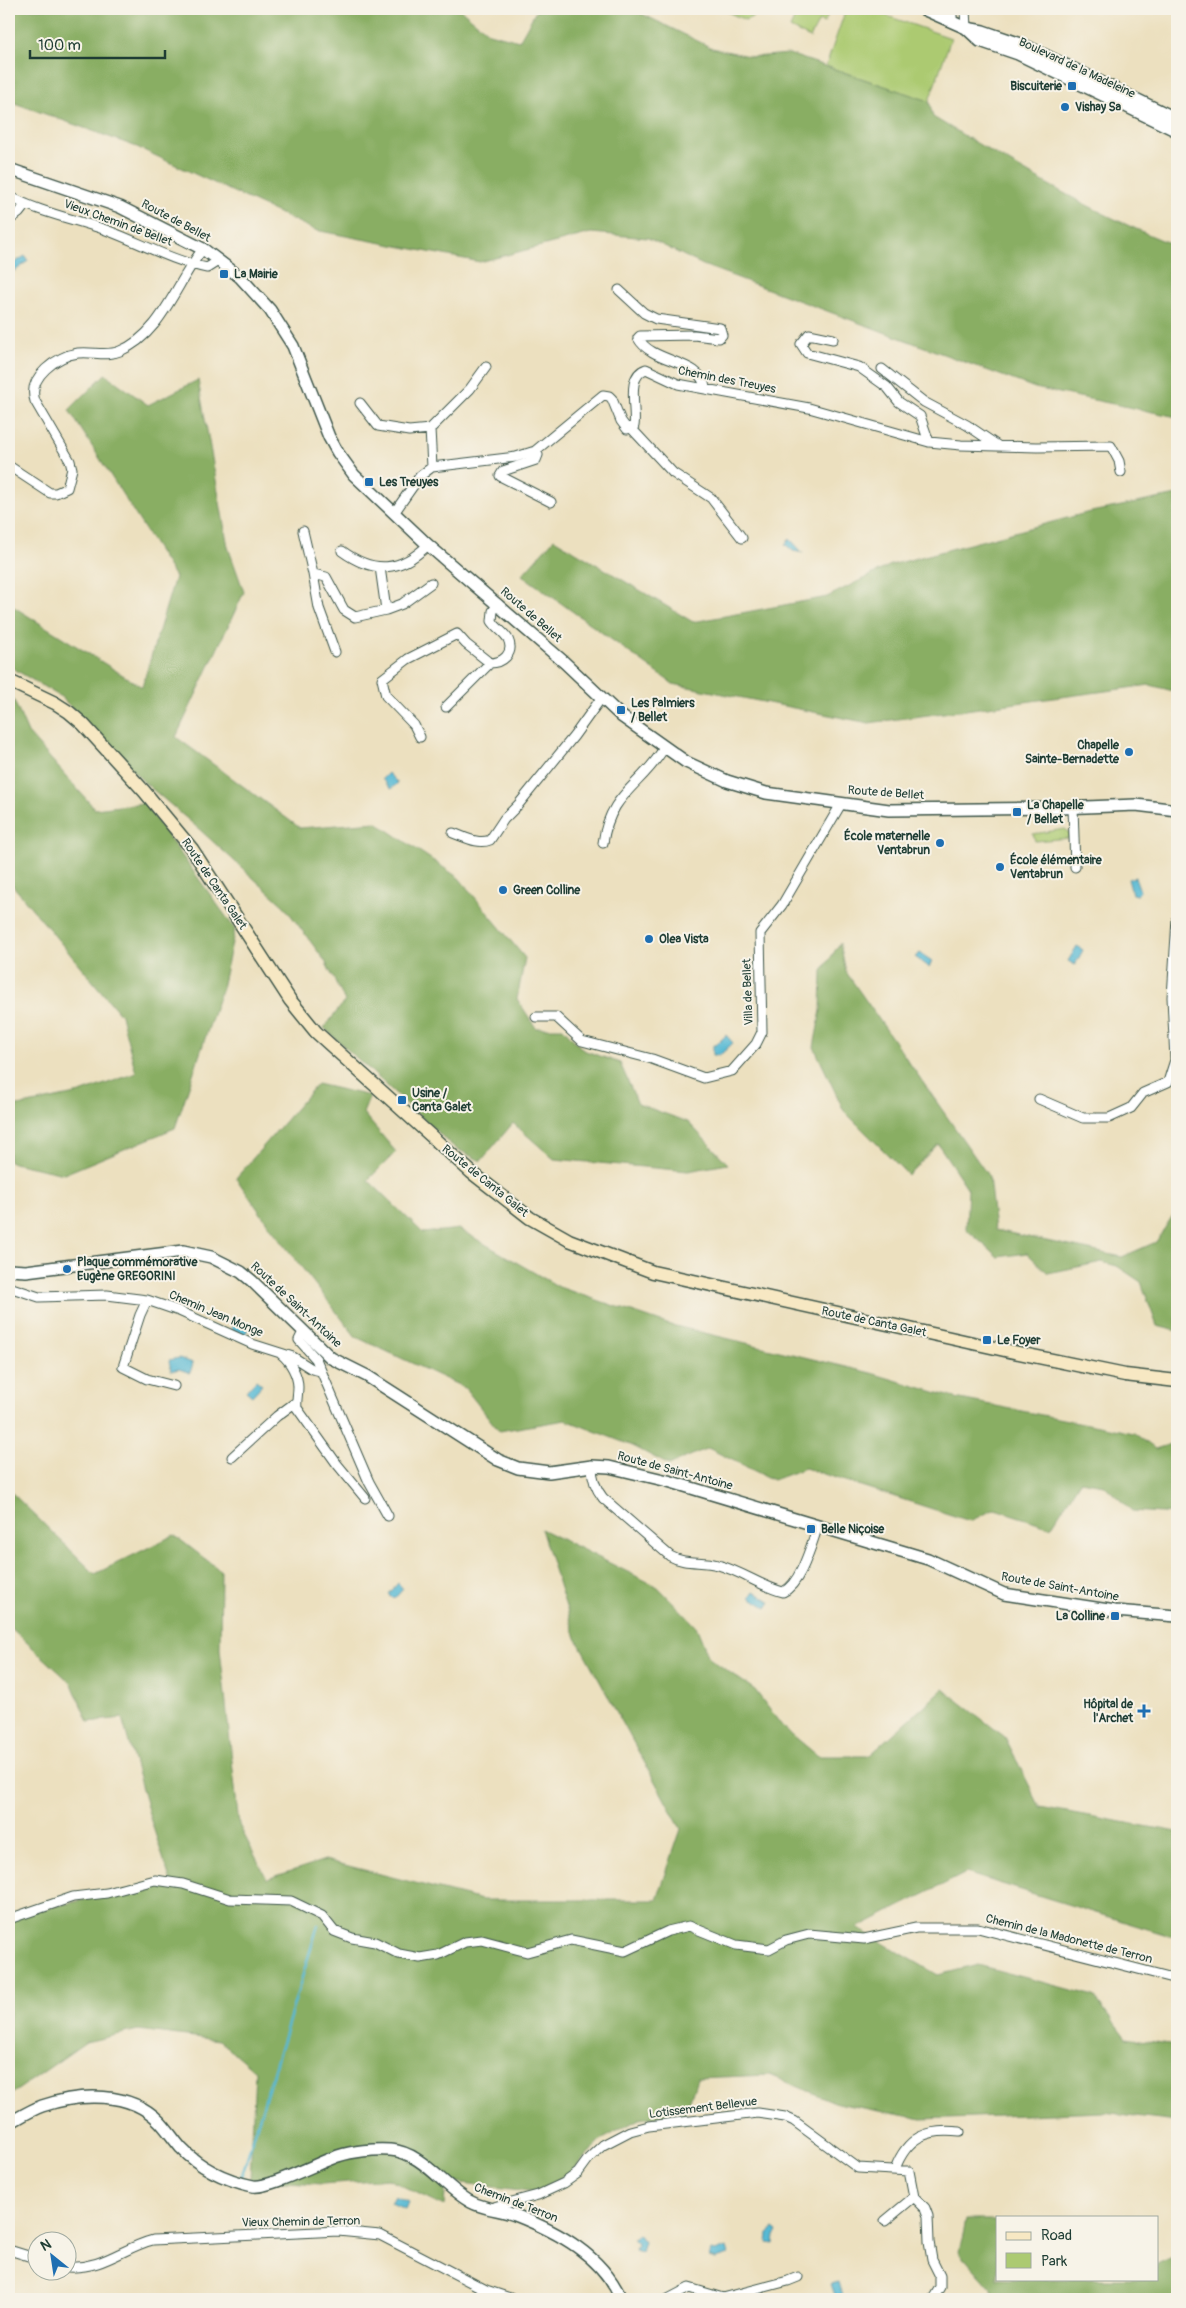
<svg xmlns="http://www.w3.org/2000/svg" width="1186" height="2308" font-family="Pangolin,sans-serif">
	<style>
		.green { fill: #acca71; stroke: #668452 }
		.forest { fill: #89ae63; stroke: #54764c }
		.water { fill: #56b9d4; stroke: #3a7b84 }
		.lines { fill: none; stroke-linecap: round; stroke-linejoin: round }
		.stream { stroke: #56b9d4; stroke-width: 2.5 }
		.minor-casing { stroke: #3e5549; stroke-width: 11 }
		.tertiary-casing { stroke: #3e5549; stroke-width: 14 }
		.secondary-casing { stroke: #3e5549; stroke-width: 15 }
		.minor { stroke: #fff; stroke-width: 9 }
		.tertiary { stroke: #fff; stroke-width: 11 }
		.secondary { stroke: #f7e8c3; stroke-width: 12 }
		.poi-dot { fill: #1f6fb2; stroke: #f7f3e8; stroke-width: 2 }
		.labels { text-anchor: middle; dominant-baseline: central; stroke-width: 4; stroke-linejoin: round; paint-order: stroke }
		.street-label { font-size: 12px; fill: #1f3d34; stroke: #f7f3e8 }
		.poi-label { font-size: 12px; font-weight: bold; fill: #1f3d34; stroke: #f7f3e8; text-anchor: start }
	</style>
	<rect width="100%" height="100%" fill="#f7f3e8"/>
	<filter id="ink" filterUnits="userSpaceOnUse"><feTurbulence type="fractalNoise" baseFrequency=".02" numOctaves="2"/><feDisplacementMap in="SourceGraphic" scale="10" xChannelSelector="R" yChannelSelector="G"/><feConvolveMatrix kernelMatrix="1 2 1 2 8 2 1 2 1" color-interpolation-filters="sRGB"/></filter>
	<filter id="wash" filterUnits="userSpaceOnUse"><feTurbulence type="fractalNoise" baseFrequency=".0096" numOctaves="4" result="noise"/><feDisplacementMap in="SourceGraphic" scale="20" xChannelSelector="R" yChannelSelector="G"/><feGaussianBlur stdDeviation="1.12" result="paint"/><feColorMatrix in="noise" values="0 0 0 0 0 0 0 0 0 0 0 0 0 0 0 0 0 1.4 0 .05"/><feComposite in="paint" operator="in"/></filter>
	<g filter="url(#wash)">
		<rect width="100%" height="100%" fill="#ece0bf"/>
		<path class="green" d="M721 9H764L757 15 745 20Z
			M799 9H831L824 23 819 21 810 38 790 28Z
			M846 9H867L951 38 929 101 826 66Z
			M1065 829 1069 832V838L1035 841 1033 834Z"/>
		<path class="forest" d="M9 9H460L489 33 519 41 536 11 544 9H632L712 48 753 57 789 54 929 101 933 117C1012 164 1091 213 1177 246V417L1035 388 703 265 648 238 591 233 480 262 315 230 137 147 9 101Z
			M105 374 148 405 198 380 228 547 244 592 176 737 300 828 376 822 459 878 525 958 517 999 536 1028H563L583 1050 620 1063 638 1104 688 1122 728 1164 688 1171 554 1159 513 1123 481 1161 455 1148 324 1028 345 1001 325 961 284 906 199 829 144 782 61 697 9 666V604L142 687 175 577 69 410Z
			M1177 495V692L1150 685 869 723 673 684 522 575 554 539 693 622 827 597 891 565 1086 513Z
			M9 689 28 733 95 809 144 803 235 929 222 988 175 1128 64 1174 9 1162V1103L18 1106 80 1093 136 1073 121 1015 9 881Z
			M840 943 846 972 989 1177 995 1230 1122 1257 1156 1242 1175 1212 1177 1213V1331L1157 1326 1141 1282 1117 1266 1102 1262 1048 1273 1027 1253 998 1257 966 1229 968 1189 938 1144 908 1175 844 1111 814 1047 821 1010 822 971Z
			M317 1084 370 1096 363 1113 396 1152 368 1180 423 1233 459 1229 559 1287 667 1324 871 1373 955 1398 1134 1433 1155 1449 1177 1442V1514L1132 1511 1104 1485 1080 1481 1051 1527 995 1509 970 1521 805 1468 773 1480 708 1448 669 1465 633 1446 566 1420 499 1431 465 1388 356 1337 271 1228 236 1178Z
			M9 1490 95 1574 174 1535 221 1571 220 1649 239 1825 267 1879 325 1860 482 1900H657L681 1829 576 1638 541 1529 658 1587 696 1626 709 1658 755 1690 782 1726 818 1756H869L943 1689 1005 1737 1040 1807 1177 1832V1938L966 1873 857 1928 938 1975 978 1965 1094 1996 1126 2038 1177 2045V2121L1102 2112 922 2119 837 2103 770 2075 697 2078 686 2112 639 2119 601 2140 572 2171 537 2192 446 2181 444 2206 388 2179 322 2184 250 2180 255 2071 219 2040 138 2030 86 2042 9 2096V1916L153 1885 173 1888 151 1821 122 1718 88 1722 72 1684 9 1626Z
			M966 2220H997V2279H1157V2264L1177 2255V2299H993L992 2289 959 2252Z"/>
		<path class="water" d="M25 256 28 261 15 271 11 269V265Z
			M790 539 803 553 793 551 785 544Z
			M388 773 398 783 391 789 382 779Z
			M1135 877 1140 891 1137 895 1132 894 1128 879Z
			M1077 946 1083 950 1075 965 1068 961Z
			M920 953 932 961 929 967 915 957Z
			M726 1035 733 1043 720 1055H713V1045H716Z
			M236 1320 248 1329 245 1335 231 1329Z
			M179 1358 193 1363 190 1373 179 1369 171 1371 169 1360Z
			M256 1380 262 1385 252 1396 246 1391Z
			M398 1583 403 1589 394 1599 389 1594Z
			M754 1591 771 1602 767 1608 750 1597Z
			M395 2196 408 2202 405 2209 391 2203Z
			M774 2228 778 2231 775 2235 774 2244 767 2243 768 2233Z
			M638 2234 644 2242 641 2252 635 2250 637 2244 633 2238Z
			M727 2248 729 2255 716 2259 709 2257 711 2251 715 2252Z
			M839 2282 843 2296 836 2298 831 2284Z"/>
		<g class="lines">
			<path class="stream" d="M241 2178 318 1925"/>
		</g>
	</g>
	<g filter="url(#ink)">
		<g class="lines">
			<g class="minor-casing">
				<path id="minor" d="M965 9 966 28
					M952 21V9
					M9 196C38 212 74 219 106 230 139 242 172 261 207 268L218 261
					M9 220 19 213 26 204
					M619 290 644 313 656 319 720 328 722 335 719 338 694 335 640 336 638 338C652 364 702 359 705 388
					M833 339 809 334 801 344 807 353 859 367 887 387 899 402 920 416 929 442
					M882 369 924 402 967 425 998 446
					M360 403 378 426 409 431 430 429
					M632 429 673 473 711 498 742 538
					M535 451 538 455 536 460 503 471 500 476 551 502
					M9 466 50 493H56L67 488 72 469 70 461 35 401C27 377 57 356 78 353 92 351 106 357 120 351 162 334 176 282 203 249
					M432 467 430 429 470 389 486 367
					M394 513 420 476 432 467 516 457 535 451 603 395 609 396 612 399 621 421 627 429 634 426C637 410 625 376 646 369L678 384 809 408 929 442 961 445 1037 447 1111 446 1119 461 1121 472
					M303 531 313 574 326 577 344 610 355 617 386 610 402 604 431 583
					M342 551C374 574 400 572 428 545
					M380 567 386 610
					M313 574 319 608 335 652
					M446 707 490 663
					M420 737 414 725 386 696 382 679 408 659 457 634 466 644 490 663C502 663 515 654 508 639 504 632 496 628 492 621L493 611 498 604
					M1073 807 1075 867
					M453 833C465 837 478 845 490 840L504 819 518 805 574 736 602 697
					M603 843C610 792 641 787 664 748
					M536 1017H556L582 1041 652 1059 704 1078 732 1071 756 1044 762 1032 760 933 782 905 841 804
					M1039 1099 1083 1118H1109L1131 1108 1143 1093 1168 1082 1175 1060 1172 997 1177 919
					M9 1287 39 1297 107 1295 147 1300 179 1311 252 1344 293 1357 312 1369 321 1371
					M147 1300 140 1315 123 1367 147 1379 174 1386
					M303 1332 299 1340 316 1359 369 1482 388 1516
					M281 1354C290 1361 298 1375 298 1387 298 1395 296 1401 297 1408L337 1464 365 1498
					M232 1457 277 1416 296 1402
					M592 1466C592 1478 595 1488 603 1498L670 1556C686 1565 701 1560 718 1565 741 1571 760 1586 783 1592 801 1584 811 1545 818 1526
					M9 1919 73 1897 107 1893 155 1880 183 1884 230 1899 291 1901 322 1916 334 1931 352 1938 375 1942 399 1954 420 1958 438 1955 465 1942 482 1940 527 1952 571 1940 625 1951 668 1931 689 1926 736 1945 769 1949 786 1940 809 1934 864 1939 916 1928H978L1177 1979
					M895 2169C907 2137 927 2128 960 2132
					M490 2208 538 2195 564 2183 578 2173 589 2158 603 2145 630 2131 649 2126 758 2113 785 2117 794 2121 858 2168 909 2171 914 2197 925 2208 928 2216 929 2242 932 2260 940 2276V2287L933 2299
					M885 2221 914 2197
					M9 2250 38 2259
					M68 2267C103 2269 122 2248 153 2240L338 2231 380 2235 486 2290 513 2299H525
					M668 2299 689 2288 723 2298 788 2281 798 2277"/>
			</g>
			<g class="tertiary-casing">
				<path id="tertiary" d="M923 9 966 28 983 31 1024 45 1177 119
					M966 28 980 41 1018 54 1177 131
					M9 169 120 207 203 249 240 277 270 310 293 346 329 437 338 453 354 475 428 545 564 662 621 716 686 762 727 781 766 793 889 810 1061 808 1136 805 1177 810
					M9 1270 26 1271 183 1251 211 1257 241 1272 252 1281 331 1358 367 1376 498 1460 518 1468 549 1472 592 1466 609 1467 668 1481 928 1559 1004 1594 1115 1611 1177 1616
					M9 2123C20 2117 31 2110 42 2106 80 2093 130 2091 159 2121 167 2129 173 2139 181 2148 201 2169 225 2180 253 2186 268 2189 319 2162 338 2156 353 2151 374 2149 390 2150 423 2152 444 2188 471 2202 484 2209 501 2210 515 2215 558 2232 602 2255 621 2299"/>
			</g>
			<g class="secondary-casing">
				<path id="secondary" d="M9 681 55 703 69 712 83 724 144 791 192 849 290 1000 316 1032 471 1172 530 1218 569 1240 653 1272 1009 1351 1125 1375 1177 1381"/>
			</g>
			<use href="#minor" class="minor"/>
			<use href="#tertiary" class="tertiary"/>
			<use href="#secondary" class="secondary"/>
		</g>
	</g>
	<g class="poi-dot">
		<rect x="1067" y="81" width="10" height="10" rx="2.5"/>
		<circle cx="1065" cy="107" r="5"/>
		<rect x="219" y="269" width="10" height="10" rx="2.5"/>
		<rect x="364" y="477" width="10" height="10" rx="2.5"/>
		<rect x="616" y="705" width="10" height="10" rx="2.5"/>
		<circle cx="1129" cy="752" r="5"/>
		<rect x="1012" y="807" width="10" height="10" rx="2.5"/>
		<circle cx="940" cy="843" r="5"/>
		<circle cx="1000" cy="867" r="5"/>
		<circle cx="503" cy="890" r="5"/>
		<circle cx="649" cy="939" r="5"/>
		<rect x="397" y="1095" width="10" height="10" rx="2.5"/>
		<circle cx="67" cy="1269" r="5"/>
		<rect x="982" y="1335" width="10" height="10" rx="2.5"/>
		<rect x="806" y="1524" width="10" height="10" rx="2.5"/>
		<rect x="1110" y="1611" width="10" height="10" rx="2.5"/>
		<path d="M1141.5 1703.5h5v5h5v5h-5v5h-5v-5h-5v-5h5z"/>
	</g>
	<g class="labels">
		<g class="street-label">
			<text transform="translate(1077 68) rotate(25)">Boulevard de la Madeleine</text>
			<text transform="translate(176 221) rotate(28)">Route de Bellet</text>
			<text transform="translate(118 223) rotate(20)">Vieux Chemin de Bellet</text>
			<text transform="translate(727 380) rotate(11)">Chemin des Treuyes</text>
			<text transform="translate(531 615) rotate(41)">Route de Bellet</text>
			<text transform="translate(886 793) rotate(4)">Route de Bellet</text>
			<text transform="translate(214 884) rotate(56)">Route de Canta Galet</text>
			<text transform="translate(748 992) rotate(-92)">Villa de Bellet</text>
			<text transform="translate(485 1181) rotate(39)">Route de Canta Galet</text>
			<text transform="translate(296 1305) rotate(43)">Route de Saint-Antoine</text>
			<text transform="translate(216 1314) rotate(23)">Chemin Jean Monge</text>
			<text transform="translate(874 1322) rotate(12)">Route de Canta Galet</text>
			<text transform="translate(675 1471) rotate(15)">Route de Saint-Antoine</text>
			<text transform="translate(1060 1587) rotate(10)">Route de Saint-Antoine</text>
			<text transform="translate(1069 1939) rotate(14)">Chemin de la Madonette de Terron</text>
			<text transform="translate(703 2108) rotate(-7)">Lotissement Bellevue</text>
			<text transform="translate(516 2203) rotate(21)">Chemin de Terron</text>
			<text transform="translate(301 2222) rotate(-1)">Vieux Chemin de Terron</text>
		</g>
		<g class="poi-label">
			<text x="1062" y="86" text-anchor="end">Biscuiterie</text>
			<text x="1075" y="107">Vishay Sa</text>
			<text x="234" y="274">La Mairie</text>
			<text x="379" y="482">Les Treuyes</text>
			<text x="631" y="703">Les Palmiers<tspan x="631" dy="14">/ Bellet</tspan></text>
			<text x="1119" y="745" text-anchor="end">Chapelle<tspan x="1119" dy="14">Sainte-Bernadette</tspan></text>
			<text x="1027" y="805">La Chapelle<tspan x="1027" dy="14">/ Bellet</tspan></text>
			<text x="930" y="836" text-anchor="end">École maternelle<tspan x="930" dy="14">Ventabrun</tspan></text>
			<text x="1010" y="860">École élémentaire<tspan x="1010" dy="14">Ventabrun</tspan></text>
			<text x="513" y="890">Green Colline</text>
			<text x="659" y="939">Olea Vista</text>
			<text x="412" y="1093">Usine /<tspan x="412" dy="14">Canta Galet</tspan></text>
			<text x="77" y="1262">Plaque commémorative<tspan x="77" dy="14">Eugène GREGORINI</tspan></text>
			<text x="997" y="1340">Le Foyer</text>
			<text x="821" y="1529">Belle Niçoise</text>
			<text x="1105" y="1616" text-anchor="end">La Colline</text>
			<text x="1133" y="1704" text-anchor="end">Hôpital de<tspan x="1133" dy="14">l'Archet</tspan></text>
		</g>
	</g>
	<rect width="1186" height="2308" fill="none" stroke="#f7f3e8" stroke-width="30"/>
	<rect x="996" y="2216" width="162" height="65" fill="#f7f3e8" stroke="#a1aaa0"/>
	<rect x="1006" y="2232" width="25" height="8" fill="#f7e8c3" stroke="#a1aaa0"/>
	<text x="1041" y="2240" font-size="15" fill="#1f3d34">Road</text>
	<rect x="1006" y="2253" width="25" height="15" fill="#acca71" stroke="#a1aaa0"/>
	<text x="1041" y="2266" font-size="15" fill="#1f3d34">Park</text>
	<g transform="translate(52 2256) rotate(330)"><circle r="24" fill="#f7f3e8" stroke="#a1aaa0"/>
	<path d="M0-4L9 19L0 12L-9 19Z" fill="#1f6fb2"/>
	<text y="-8" font-size="14" font-weight="bold" text-anchor="middle" fill="#1f3d34">N</text>
	</g>
	<path d="M30 50v8h135v-8" fill="none" stroke="#1f3d34" stroke-width="2.5"/>
	<text x="38" y="50" font-size="15" fill="#1f3d34" stroke="#f7f3e8" stroke-width="4" paint-order="stroke">100 m</text>
</svg>
